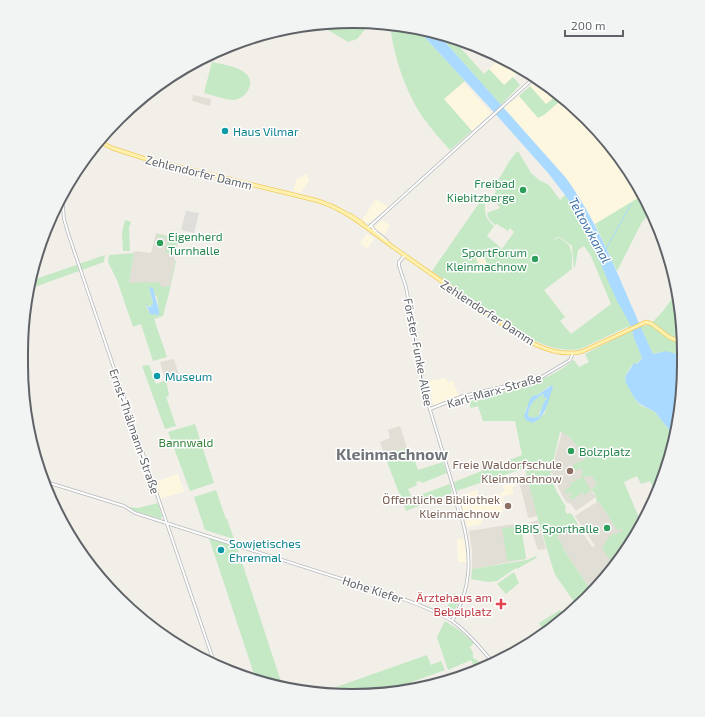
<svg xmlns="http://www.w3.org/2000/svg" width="705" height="717" font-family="'Exo 2',sans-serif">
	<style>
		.commercial { fill: #fef7e0 }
		.industrial { fill: #e0deda }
		.education { fill: #e1ded6 }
		.green { fill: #c5e8c5; fill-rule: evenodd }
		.sand { fill: #fbf3d9 }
		.water { fill: #aadaff; fill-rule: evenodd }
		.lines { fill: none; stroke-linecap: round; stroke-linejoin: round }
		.stream { stroke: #aadaff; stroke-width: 1 }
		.minor-casing { stroke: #b5b8bc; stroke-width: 3.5 }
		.major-casing { stroke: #f2c960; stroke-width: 4.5 }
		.minor { stroke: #fff; stroke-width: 2 }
		.major { stroke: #fff2af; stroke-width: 3 }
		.culture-dot { fill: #0f9aa8; stroke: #fff; stroke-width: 1.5 }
		.leisure-dot { fill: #2e9e5b; stroke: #fff; stroke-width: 1.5 }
		.education-dot { fill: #8d6e63; stroke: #fff; stroke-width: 1.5 }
		.health-dot { fill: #e0444e; stroke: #fff; stroke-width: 1.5 }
		.labels { text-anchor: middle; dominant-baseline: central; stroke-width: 3; stroke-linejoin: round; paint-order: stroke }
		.culture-label { font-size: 12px; fill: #0d838f; stroke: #fff; text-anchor: start }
		.street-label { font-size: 12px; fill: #5f6368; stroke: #fff }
		.leisure-label { font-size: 12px; fill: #27864d; stroke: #fff; text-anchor: end }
		.park-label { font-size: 12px; fill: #348238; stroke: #fff }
		.education-label { font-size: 12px; fill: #785e54; stroke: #fff; text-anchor: end }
		.health-label { font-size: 12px; fill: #be3a42; stroke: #fff; text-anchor: end }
		.water-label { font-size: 13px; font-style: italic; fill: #4174aa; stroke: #fff }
		.district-label { font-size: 16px; font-weight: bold; fill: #70757a; stroke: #fff }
		.rim { fill: none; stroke: #5f6368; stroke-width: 2 }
	</style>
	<rect width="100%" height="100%" fill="#f1efe8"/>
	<path class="commercial" d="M498 56 518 66 522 69 504 85 489 69 500 59Z
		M537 79 571 103 616 151 643 195 595 224 578 195 566 178 504 108 523 93Z
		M463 82 491 113 472 131 443 99Z
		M306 174 309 180 301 193 293 191 296 180Z
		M376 199 388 207 369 223H367L362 220Z
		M382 220 390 226 384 235 374 228Z
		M368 234 374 239 367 249 360 243 366 235Z
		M446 378 448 383 453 381 459 396 435 405 433 404 428 381Z
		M178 474 184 492 162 498 160 497 155 482Z
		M510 481H514L516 486 512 487 514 494 503 496 504 502H502L501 492H504L503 485 510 483Z
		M477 490 479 497 500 494 503 512 481 515 482 524 467 527 459 496Z
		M464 538 467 562H458L457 539Z"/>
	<path class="industrial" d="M186 211 199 213 194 233 181 230Z"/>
	<path class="education" d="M193 95 211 99 210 106 192 101Z
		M156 233 179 238 174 258 175 260 170 286 162 287 129 283 134 251 151 253Z
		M174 359 180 378 166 383 160 362Z
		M400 426 407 448 384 454 380 442 390 438 388 430Z
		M562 432 566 434 574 442 585 460 583 462 598 484 591 490 596 497 576 511 571 504 566 502 562 495 551 472Z
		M527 475 537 516 530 518 528 517 518 478Z
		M597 502H599L618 530 622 528 630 543 602 583 592 592 562 547 557 536 577 524 592 547 595 546 575 516Z
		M538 520 546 549 538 550 529 523Z
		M520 523 526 559 472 569V550L469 531Z"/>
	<path class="green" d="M331 22 370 23 357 39 348 42 318 24Z
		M390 24 417 29 465 81 444 99 472 131 450 150C441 140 432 130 424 119 406 93 393 55 390 24Z
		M438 34 451 37 484 74 489 69 504 85 513 77 520 85 501 105Z
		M212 62C225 65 261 69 247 92 244 96 240 99 234 100 225 100 213 95 204 93Z
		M530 86 546 104 555 97 559 102 544 115 538 118 519 96Z
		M518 151 531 173 539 180 549 185 560 200 565 195C592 236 608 283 631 326L628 328 627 327 580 349C545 354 514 329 487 311 469 298 450 284 432 271L484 196 485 197C485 210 483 217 494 226L487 236 502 249 514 232 510 228 508 231 497 224 495 225 489 219 487 213 500 208 497 204 499 202 494 195 496 191 492 189 494 186 496 187 499 181 498 180C505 170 509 159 518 151ZM560 237 572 246 574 268 575 267 578 250 584 246 591 256 611 304 571 334 560 321 565 317 544 290 572 269V254L569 245 560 238H558L551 242 556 238ZM476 258H480L487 264V267L470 272 467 271 466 269 477 265 478 262Z
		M643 195 652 211 642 222 617 271 595 224Z
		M125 220 131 222 129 228 130 251H123L122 233Z
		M158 234 178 239 174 254 165 252 168 239 157 236Z
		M134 253 129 283 159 282 162 287 170 286 175 260 176 261 170 289 163 316 154 319 167 357 153 361 141 324 133 327 117 280 108 262 109 255ZM149 288 157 297 159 313 150 314 146 306H152L153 303Z
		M105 255 104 262 29 289 30 281Z
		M677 292 683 331 674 339 683 343V356C672 353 664 350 653 354L640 326 648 325 651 324 663 311Z
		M632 330 634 338 642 358 636 364 631 366 625 377 635 399 640 405 655 412 671 432 672 448 666 471 651 505 648 497 654 495 655 492 650 481 641 484 637 476 624 482 642 525 629 545 624 540 628 546 616 563 608 551 616 564 614 565 602 548C606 544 606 539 610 536 615 533 619 534 623 530L621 528 618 531 599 502H597C596 497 595 492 591 490L584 495 582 493 580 492V494L572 500 569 496 572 494 571 492H569L568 494 565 492V490L571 486V484L568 481 572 483 575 481 573 478H575V481L583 477 581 474 583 473 581 468 574 471 573 464 585 460C579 450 572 435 560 432L550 476 557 492 566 507 565 510 567 514 571 513 578 524 557 537 563 546 562 547 592 592 577 606 556 576 554 572 537 516 525 468 456 491 454 482 522 455 515 421H483L478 406 471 408 467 398C507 390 542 386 574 360L579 367 589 362 585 354ZM549 386 545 413 534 423 531 421 525 411 534 395 536 396ZM592 476 597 484 591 490 583 477Z
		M149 365 156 384 166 380 169 396 166 397 176 426 165 429 142 366Z
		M543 394 547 399 539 413V416C535 418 532 418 528 416 528 405 534 399 543 394Z
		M195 424 214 483 190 491 168 432Z
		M407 448 414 458 418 470 443 462 447 473 422 483 420 481 416 482 417 485 408 489 412 498 450 484 452 493 406 511 384 454Z
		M216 490 226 519H227L234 539 205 530 194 497Z
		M158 503 162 516 161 519 135 511 128 507 138 508Z
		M521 526 526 559 508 561 507 560 502 527 503 528Z
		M209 538 237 547 283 688 256 680Z
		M536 556 537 559 536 558 517 569 516 568 497 581 489 582 471 579 472 569 527 560Z
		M514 572 519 583 506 594 497 584Z
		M454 593 461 597 452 616 445 612Z
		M560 610 565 617 554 627 545 633 539 623Z
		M445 621 459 630 474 643 470 647 473 653V658L477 660 479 662 478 664 474 666 471 660 448 670 437 637Z
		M427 655 431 665 441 661 445 670 384 692 385 694 374 695 322 692Z"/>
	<path class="sand" d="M483 257C486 260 489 265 485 270L477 273 467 271 466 269 477 265 478 262 476 259 477 258Z"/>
	<path class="water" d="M417 29 438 34 566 178C604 231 625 295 653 354L666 351 683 356 681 408 672 448 671 432 655 412 640 404 635 399 626 383 625 377 634 363 637 364 642 358 634 338 631 326 617 301 587 233 577 213 565 195 548 173 492 110Z
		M149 287 153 288 159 311V315L150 314 146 304 149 307 152 306 153 303Z
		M552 385 553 387C548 400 547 416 533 423L526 420 524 416 530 399 534 395 536 396ZM543 394 544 395 543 398 545 397 547 399 544 402 539 416C535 418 532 418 528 416 528 406 534 399 543 394Z"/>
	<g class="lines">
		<path class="stream" d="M606 249 631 204"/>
		<g class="minor-casing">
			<path id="minor" d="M62 195 64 219 68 233 215 665
				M371 225C374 234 385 236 389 244
				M368 228 535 77
				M405 255 399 262V266L406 287 425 393 455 493 458 510 461 516
				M430 409 463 396 540 378 570 360 573 353
				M43 481 124 506 135 513 395 596C414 603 435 610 452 621 468 632 482 649 494 664
				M452 621C472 589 472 555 462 519 461 513 461 507 458 501"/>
		</g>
		<g class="major-casing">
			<path id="major" d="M98 141 112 148 143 158 315 200C345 208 369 230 393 247 424 269 455 290 485 312 513 331 545 359 581 352L646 322 652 324 669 337 683 343
				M350 215 362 223"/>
		</g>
		<use href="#minor" class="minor"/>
		<use href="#major" class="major"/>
	</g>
	<g class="culture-dot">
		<circle cx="225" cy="131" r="4"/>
		<circle cx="157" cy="376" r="4"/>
		<circle cx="221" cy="550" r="4"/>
	</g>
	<g class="leisure-dot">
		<circle cx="523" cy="190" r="4"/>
		<circle cx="160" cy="243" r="4"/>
		<circle cx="535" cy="259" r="4"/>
		<circle cx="571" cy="451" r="4"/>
		<circle cx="607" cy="528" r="4"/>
	</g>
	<g class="education-dot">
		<circle cx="570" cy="471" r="4"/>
		<circle cx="508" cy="506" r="4"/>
	</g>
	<path class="health-dot" d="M499 598h4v4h4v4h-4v4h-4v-4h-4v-4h4z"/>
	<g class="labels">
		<g class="culture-label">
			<text x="233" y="131">Haus Vilmar</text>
			<text x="165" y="376">Museum</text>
			<text x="229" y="543">Sowjetisches<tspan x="229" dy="14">Ehrenmal</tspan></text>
		</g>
		<g class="street-label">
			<text transform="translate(199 172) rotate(14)">Zehlendorfer Damm</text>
			<text transform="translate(488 312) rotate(33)">Zehlendorfer Damm</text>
			<text transform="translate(419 352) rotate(79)">Förster-Funke-Allee</text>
			<text transform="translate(494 390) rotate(-16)">Karl-Marx-Straße</text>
			<text transform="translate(135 431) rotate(71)">Ernst-Thälmann-Straße</text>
			<text transform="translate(373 589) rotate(18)">Hohe Kiefer</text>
		</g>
		<g class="leisure-label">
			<text x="515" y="183">Freibad<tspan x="515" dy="14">Kiebitzberge</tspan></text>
			<text x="168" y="236" text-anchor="start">Eigenherd<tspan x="168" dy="14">Turnhalle</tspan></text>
			<text x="527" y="252">SportForum<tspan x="527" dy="14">Kleinmachnow</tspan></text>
			<text x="579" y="451" text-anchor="start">Bolzplatz</text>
			<text x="599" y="528">BBIS Sporthalle</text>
		</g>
		<g class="park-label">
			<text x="186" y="442">Bannwald</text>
		</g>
		<g class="education-label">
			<text x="562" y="464">Freie Waldorfschule<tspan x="562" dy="14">Kleinmachnow</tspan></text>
			<text x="500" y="499">Öffentliche Bibliothek<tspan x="500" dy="14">Kleinmachnow</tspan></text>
		</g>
		<g class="health-label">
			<text x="492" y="597">Ärztehaus am<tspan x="492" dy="14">Bebelplatz</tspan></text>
		</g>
		<g class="water-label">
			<text transform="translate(590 230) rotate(61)">Teltowkanal</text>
		</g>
		<g class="district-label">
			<text x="392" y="453">Kleinmachnow</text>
		</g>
	</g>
	<path d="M0 0H705V717H0ZM352 28H353A324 324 0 0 1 677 352V365A324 324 0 0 1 353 689H352A324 324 0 0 1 28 365V352A324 324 0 0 1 352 28Z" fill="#f2f3f3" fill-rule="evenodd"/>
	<path class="rim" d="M352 28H353A324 324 0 0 1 677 352V365A324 324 0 0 1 353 689H352A324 324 0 0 1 28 365V352A324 324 0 0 1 352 28Z"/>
	<path d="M565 30v6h58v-6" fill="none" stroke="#5f6368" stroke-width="2"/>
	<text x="571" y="30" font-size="12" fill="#5f6368" stroke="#ffffff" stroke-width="3" paint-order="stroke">200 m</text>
</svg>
